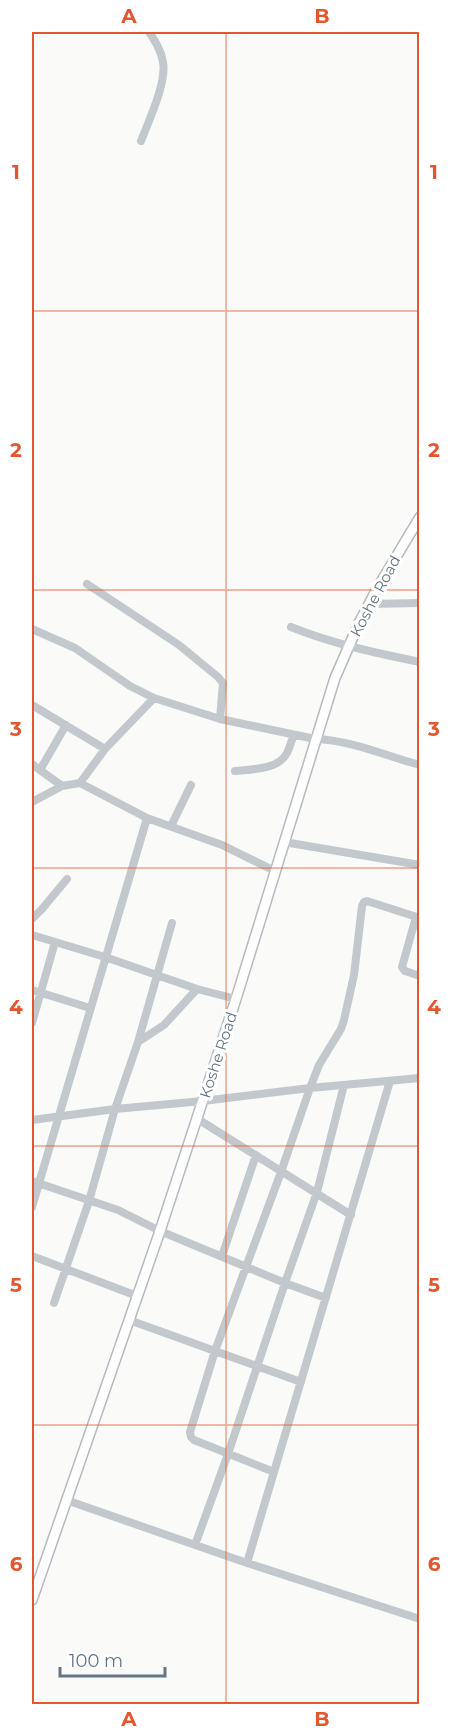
<svg xmlns="http://www.w3.org/2000/svg" width="451" height="1736" font-family="Montserrat,sans-serif">
	<style>
		.lines { fill: none; stroke-linecap: round; stroke-linejoin: round }
		.major-casing { stroke: #b5babe; stroke-width: 12 }
		.minor { stroke: #c3c8cc; stroke-width: 8 }
		.major { stroke: #fff; stroke-width: 9 }
		.grid { fill: none; stroke: #e4572e; stroke-width: 1.5; stroke-opacity: 0.55 }
		.labels { text-anchor: middle; dominant-baseline: central; stroke-width: 6; stroke-linejoin: round; paint-order: stroke }
		.street-label { font-size: 15px; fill: #657683; stroke: #fff }
		.neatline { fill: none; stroke: #e4572e; stroke-width: 2 }
		.grid-label { font-size: 20px; text-anchor: middle; font-weight: bold; fill: #e4572e }
	</style>
	<rect width="100%" height="100%" fill="#fafaf8"/>
	<g class="lines">
		<g class="major-casing">
			<path id="major" d="M32 1600 160 1231 236 999 335 678 359 623 378 587 420 517"/>
		</g>
		<path class="minor" d="M141 141C149 120 167 82 163 62 161 50 155 41 149 32
			M87 584 179 645 218 677 223 683 220 719
			M369 604 420 603
			M291 627C333 644 376 653 420 662
			M32 629 75 648 130 686 154 698 220 719 315 739C351 740 386 756 420 765
			M32 705 105 749
			M32 764 40 770 66 725
			M40 770 62 786
			M235 771C252 769 278 770 287 753 290 747 291 741 294 735
			M80 783 105 749 154 698
			M32 802 62 786 80 783 147 818 222 845 275 871
			M171 826 191 785
			M284 842 420 865
			M416 917 402 967 405 971 420 976
			M32 919 42 909 67 879
			M32 935 105 957 197 989
			M32 990 90 1008
			M32 1023 55 942
			M138 1042 164 1025 197 989 236 999
			M196 1118 351 1215
			M32 1120 115 1109 203 1101 310 1088 420 1078
			M32 1181 118 1210 160 1231 285 1283 326 1298
			M32 1207 147 818
			M32 1256 137 1296
			M222 1256 256 1155
			M54 1303 89 1201 115 1109 138 1042 172 923
			M129 1320 301 1382
			M274 1472 194 1440 191 1437 190 1432 215 1351 281 1172 310 1088 319 1065 341 1029 344 1020 354 975 362 906 364 902 367 901 420 918
			M66 1500 247 1563 420 1619
			M195 1545 228 1454 285 1283 317 1192 344 1085
			M247 1563 390 1081"/>
		<use href="#major" class="major"/>
	</g>
	<path class="grid" d="M226 32V1704M32 311H420M32 590H420M32 868H420M32 1146H420M32 1425H420"/>
	<g class="labels">
		<g class="street-label">
			<text transform="translate(375 596) rotate(-62)">Koshe Road</text>
			<text transform="translate(218 1055) rotate(-72)">Koshe Road</text>
		</g>
	</g>
	<rect width="451" height="1736" fill="none" stroke="#ffffff" stroke-width="66"/>
	<path d="M60 1667v9h105v-9" fill="none" stroke="#657683" stroke-width="3"/>
	<text x="69" y="1667" font-size="18" fill="#657683" stroke="#ffffff" stroke-width="4.5" paint-order="stroke">100 m</text>
	<rect x="33" y="33" width="385" height="1670" class="neatline"/>
	<g class="grid-label">
		<text x="129" y="23">A</text>
		<text x="322" y="23">B</text>
		<text x="16" y="179">1</text>
		<text x="434" y="179">1</text>
		<text x="16" y="457">2</text>
		<text x="434" y="457">2</text>
		<text x="16" y="736">3</text>
		<text x="434" y="736">3</text>
		<text x="16" y="1014">4</text>
		<text x="434" y="1014">4</text>
		<text x="16" y="1292">5</text>
		<text x="434" y="1292">5</text>
		<text x="16" y="1571">6</text>
		<text x="434" y="1571">6</text>
		<text x="129" y="1726">A</text>
		<text x="322" y="1726">B</text>
	</g>
</svg>
